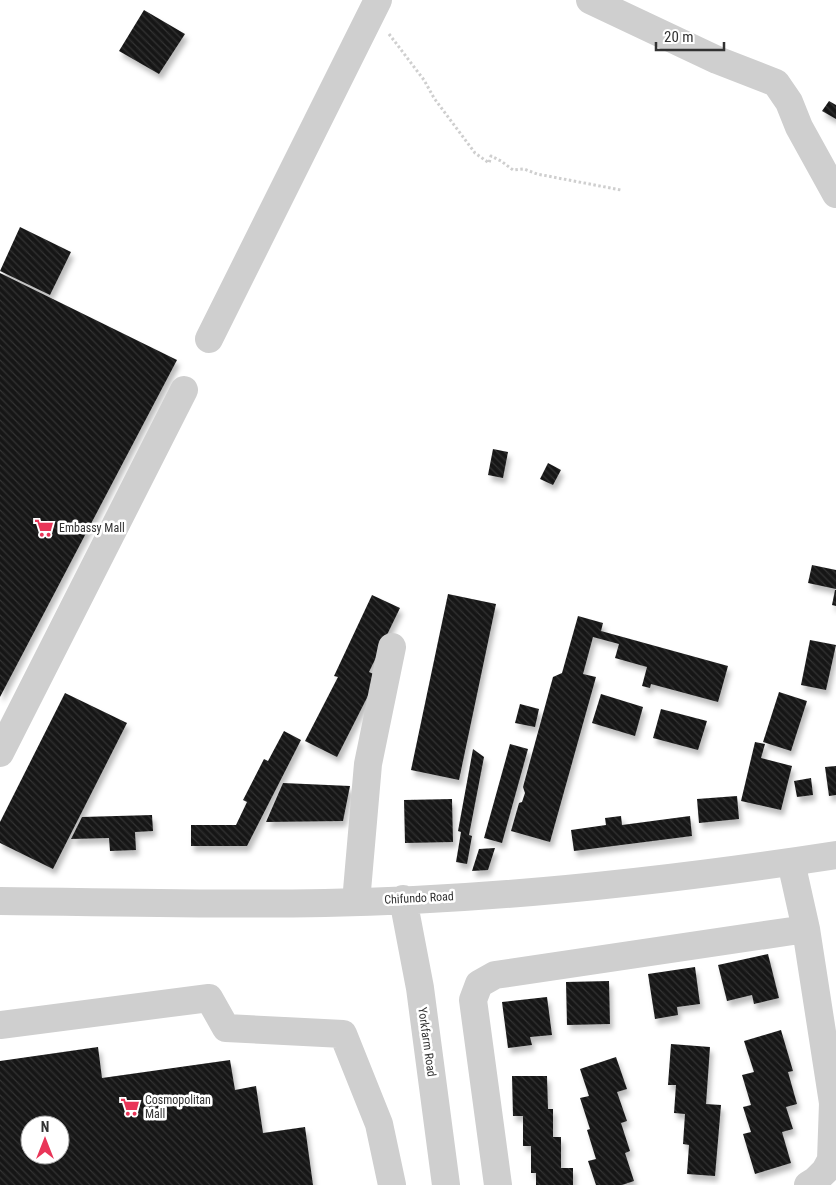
<svg xmlns="http://www.w3.org/2000/svg" width="836" height="1185" font-family="'Roboto Condensed',sans-serif">
	<style>
		.building { fill: url(#building-back-hatch); fill-rule: evenodd; filter: url(#shadow) }
		.lines { fill: none; stroke-linecap: round; stroke-linejoin: round }
		.path { stroke: #cfcfcf; stroke-width: 3; stroke-dasharray: 2.5 2.5; stroke-linecap: butt }
		.minor { stroke: #cfcfcf; stroke-width: 28 }
		.labels { text-anchor: middle; dominant-baseline: central; stroke-width: 5; stroke-linejoin: round; paint-order: stroke }
		.poi-label { font-size: 12px; fill: #323232; stroke: #fff; text-anchor: start }
		.street-label { font-size: 12px; fill: #323232; stroke: #fff }
	</style>
	<defs>
		<pattern id="building-back-hatch" width="6" height="6" patternUnits="userSpaceOnUse" patternTransform="scale(1.25)"><rect width="6" height="6" fill="#191919"/><path d="M-1 5l2 2M0 0l6 6M5-1l2 2" fill="none" stroke="#323232"/></pattern>
		<filter id="shadow"><feDropShadow dx="3" dy="5.5" stdDeviation="2.5" flood-color="#0004"/></filter>
	</defs>
	<rect width="100%" height="100%" fill="#fff"/>
	<path class="building" d="M144 10 185 34 159 74 119 51Z
		M829 101 836 105V119L822 111Z
		M20 227 71 252 50 295 0 271Z
		M0 273 177 360 0 697Z
		M493 449 508 452 503 478 488 475Z
		M548 463 561 470 553 485 540 479Z
		M812 565 836 570V589L808 583Z
		M835 590H836V606L832 605Z
		M448 594 496 604 459 780 411 770Z
		M372 595 400 608 369 672 378 676 337 757 305 741 338 677 334 676Z
		M578 616 603 623 601 631 728 666 718 702 651 684 650 688 642 686 647 667 615 658 619 644 593 637 583 674 596 677 550 842 511 831 519 803 522 802 525 793 523 787 553 677 562 673Z
		M810 640 836 645 826 690 801 685Z
		M779 692 807 701 791 751 763 742Z
		M65 693 127 723 53 869 0 843V822Z
		M601 694 643 707 635 736 592 723Z
		M520 704 539 709 535 727 515 723Z
		M661 709 707 721 698 750 653 738Z
		M284 731 301 740 247 846H191V825H236L247 802 243 800 264 759 268 761Z
		M755 742 765 744 761 758 792 766 781 810 741 801Z
		M510 744 528 749 502 843 484 838Z
		M473 749 484 757 469 835 472 836 467 864 456 862 461 832 458 831Z
		M836 766V795L829 796 825 767Z
		M811 778 813 795 797 797 794 781Z
		M283 783 350 786 343 821 266 822Z
		M737 796 739 819 699 823 697 799Z
		M452 799 453 842 405 843 404 800Z
		M152 815 153 831 135 832 136 850 110 851 109 838 71 839 82 817Z
		M621 816 622 825 690 816 692 836 574 851 571 830 606 825 605 818Z
		M495 848 488 870 472 871 479 849Z
		M768 954 779 998 754 1004 752 995 727 1001 718 965Z
		M695 967 700 1004 677 1007 678 1015 655 1019 648 974Z
		M609 981 610 1024 567 1025 566 982Z
		M547 997 552 1035 530 1037 532 1045 508 1048 502 1002Z
		M781 1030 793 1071 788 1072 797 1104 786 1107 793 1129 782 1132 791 1163 755 1174 743 1134 751 1132 743 1107 751 1105 742 1075 754 1072 744 1041Z
		M671 1044 710 1047 706 1104 721 1105 715 1176 687 1174 689 1145 683 1144 685 1114 674 1113 676 1085H668Z
		M98 1047 102 1078 230 1060 235 1090 256 1086 263 1133 305 1127 313 1185H0V1061ZM30 1125H60V1155H30Z
		M616 1057 627 1089 617 1092 627 1121 621 1123 630 1151 625 1153 634 1181 622 1185H596L588 1161 596 1159 587 1130 590 1129 580 1098 589 1096 580 1069Z
		M512 1076H547L548 1109H553V1137H561V1168H573V1185H536V1173H531V1146H523V1116H513Z"/>
	<g class="lines">
		<path class="path" d="M389 34 424 80 434 98 475 153 489 163 491 156 501 161 513 170 524 169 537 174 621 190"/>
		<path class="minor" d="M590 0 717 60 776 83 789 102 799 127 836 194
			M209 339 378 0
			M0 753 184 390
			M791 862 806 929 833 1103 831 1160 825 1171 816 1180 808 1185
			M403 899 420 988 446 1185
			M0 901C108 902 216 905 325 903 496 900 667 881 836 855
			M356 902 368 764 392 647
			M0 1025 209 998 226 1028 343 1034 379 1124 392 1185
			M498 1185 473 1000 479 984 495 975 806 929"/>
	</g>
	<defs>
		<g id="supermarket-bare" transform="scale(1.5)"><path d="M-6-5.5h2.5l.6 2H6L4.5 2H-2.5L-4.4-4H-6ZM-1.5 3.2a1.3 1.3 0 1 0 .1 0ZM3 3.2a1.3 1.3 0 1 0 .1 0Z" fill="#e93558" stroke="#fff" stroke-width="2.5" paint-order="stroke"/></g>
	</defs>
	<g fill-rule="evenodd">
		<use href="#supermarket-bare" x="44" y="528"/>
		<use href="#supermarket-bare" x="130" y="1107"/>
	</g>
	<g class="labels">
		<g class="poi-label">
			<text x="59" y="528">Embassy Mall</text>
			<text x="145" y="1100">Cosmopolitan<tspan x="145" dy="14">Mall</tspan></text>
		</g>
		<g class="street-label">
			<text transform="translate(419 898) rotate(-3)">Chifundo Road</text>
			<text transform="translate(427 1042) rotate(82)">Yorkfarm Road</text>
		</g>
	</g>
	<g transform="translate(45 1140)"><circle r="24" fill="#ffffff" stroke="#adadad"/>
	<path d="M0-4L9 19L0 12L-9 19Z" fill="#e93558"/>
	<text y="-8" font-size="14" font-weight="bold" text-anchor="middle" fill="#323232">N</text>
	</g>
	<path d="M656 42v8h68v-8" fill="none" stroke="#323232" stroke-width="2.5"/>
	<text x="664" y="42" font-size="15" fill="#323232" stroke="#ffffff" stroke-width="4" paint-order="stroke">20 m</text>
</svg>
